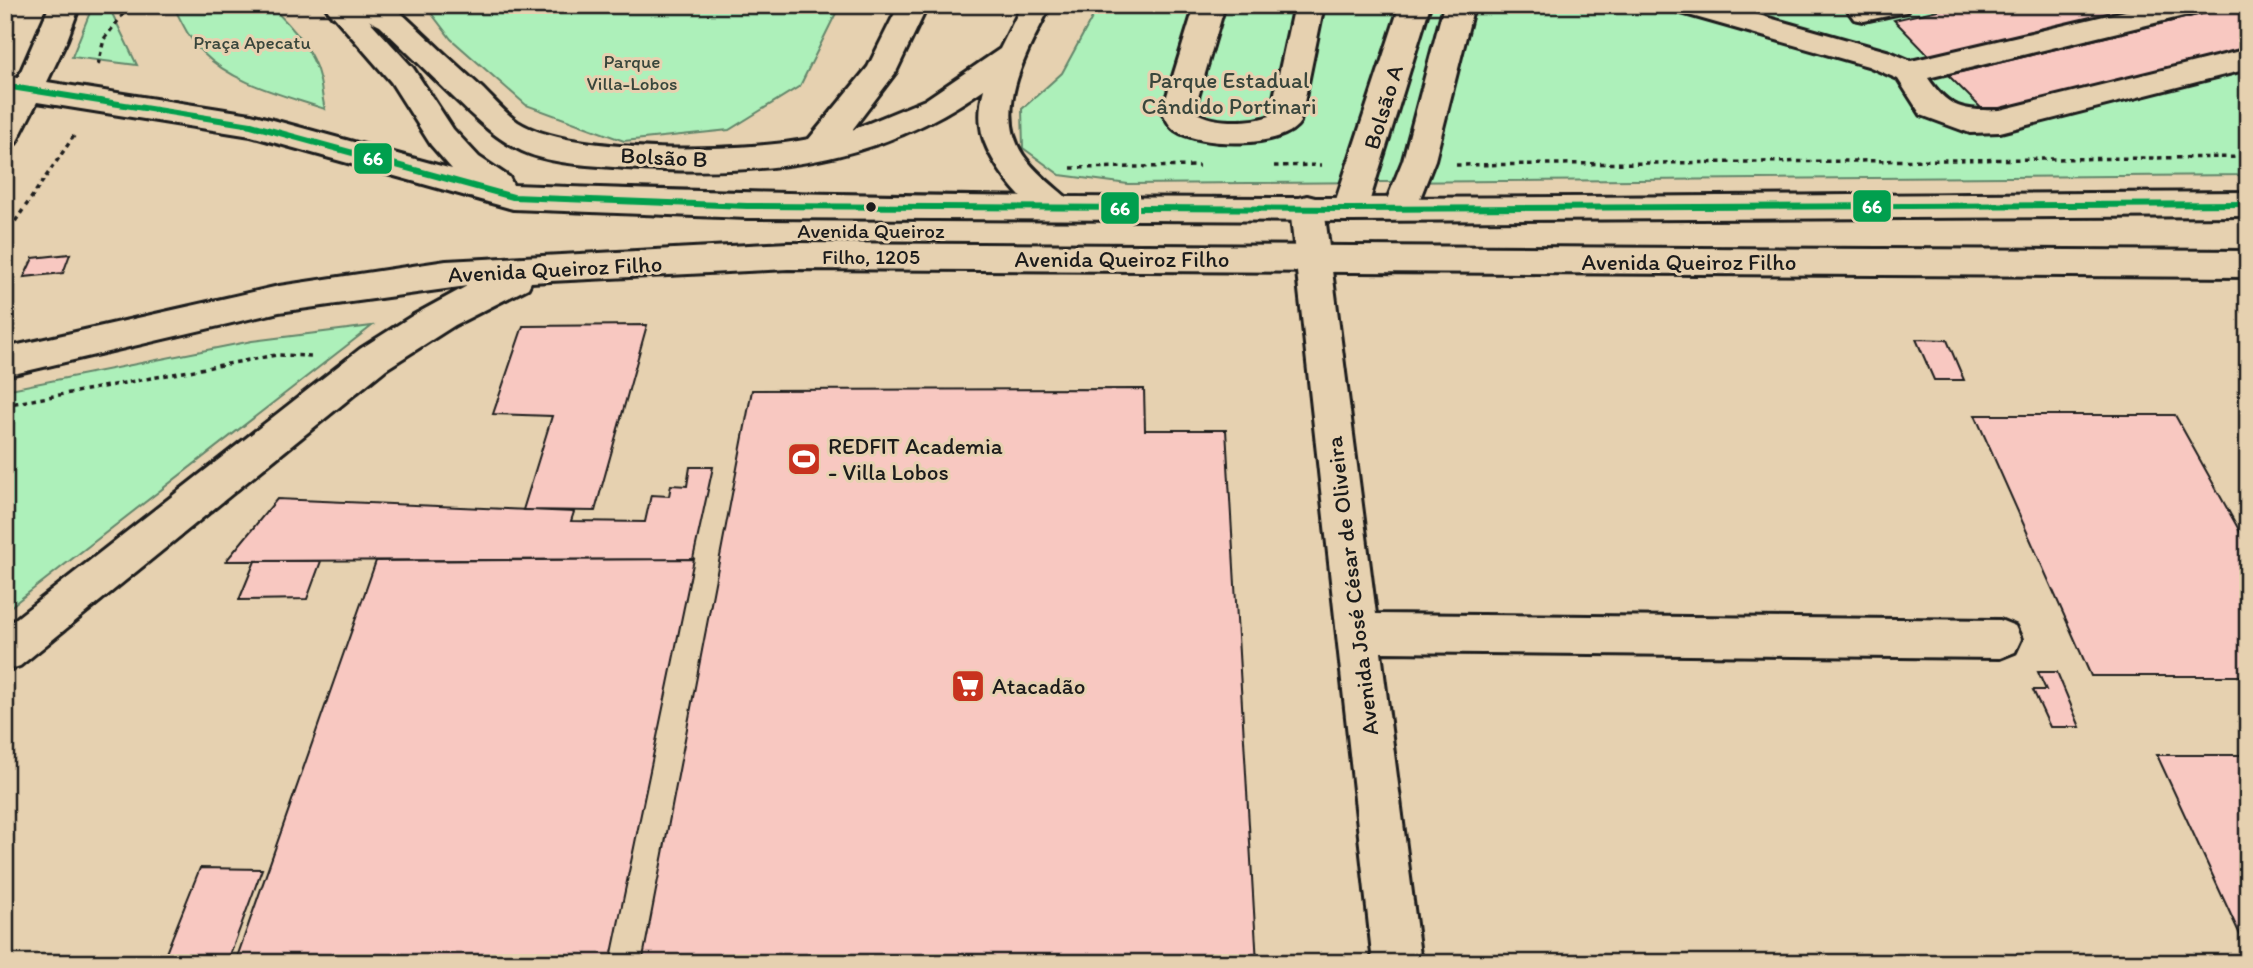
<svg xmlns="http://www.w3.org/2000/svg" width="2253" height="968" font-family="Itim,sans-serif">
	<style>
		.green { fill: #adf0ba; stroke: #64866b; stroke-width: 2 }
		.building { fill: #f8c8c1; stroke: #1c1c1c; stroke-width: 2 }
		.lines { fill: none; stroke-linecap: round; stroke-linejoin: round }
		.minor-casing { stroke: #1c1c1c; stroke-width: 6 }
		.highway-casing { stroke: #1c1c1c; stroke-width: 6 }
		.path { stroke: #1c1c1c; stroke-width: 3.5; stroke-dasharray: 4.5 4.5; stroke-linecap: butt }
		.minor { fill: #e6d1b0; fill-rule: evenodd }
		.highway { fill: #e6d1b0; fill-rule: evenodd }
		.bus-1-casing { stroke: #e6d1b0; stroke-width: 10 }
		.bus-1 { stroke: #019f4e; stroke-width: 6 }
		.bus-dot { fill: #1c1c1c; stroke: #e6d1b0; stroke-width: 2.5 }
		.labels { text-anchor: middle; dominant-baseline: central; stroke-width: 6; stroke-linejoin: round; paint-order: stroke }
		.far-park-label { font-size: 19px; fill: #39463c; stroke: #e6d1b0 }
		.bus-label { font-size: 21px; fill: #1c1c1c; stroke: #e6d1b0 }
		.park-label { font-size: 23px; fill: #39463c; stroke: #e6d1b0 }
		.street-label { font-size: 23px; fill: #1c1c1c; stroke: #e6d1b0 }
		.poi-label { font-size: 23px; fill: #1c1c1c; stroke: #e6d1b0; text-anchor: start }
		.line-badge { stroke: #e6d1b0; stroke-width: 2.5 }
		.badge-label { font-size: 19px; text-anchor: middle; font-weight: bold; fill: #fff }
	</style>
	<rect width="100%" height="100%" fill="#e6d1b0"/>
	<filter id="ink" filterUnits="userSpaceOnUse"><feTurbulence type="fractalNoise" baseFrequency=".0143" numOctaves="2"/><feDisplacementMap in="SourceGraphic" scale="14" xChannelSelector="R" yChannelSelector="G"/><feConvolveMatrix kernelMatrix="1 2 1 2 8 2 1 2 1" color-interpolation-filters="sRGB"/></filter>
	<g filter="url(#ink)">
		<path class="green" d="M93 5H108L137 65 72 57Z
			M173 5H269C289 23 313 50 319 77 322 87 322 99 325 109 284 95 233 84 202 52 189 39 181 21 173 5Z
			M425 5H840L800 86 729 130 624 141 526 105 451 39Z
			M1099 5H2248V175L1128 184 1060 175 1023 148 1022 109 1062 73Z
			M372 326 5 611V390L252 341Z"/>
		<path class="building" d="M1960 5H2150L1930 57 1894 20Z
			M2239 5H2248V51L1988 115 1948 75Z
			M70 254 63 273 24 277 33 258Z
			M647 325 595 511 523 510 552 416 493 414 523 326Z
			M1916 339 1947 340 1964 380H1934Z
			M1144 389 1145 430H1226L1257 963H642L752 390Z
			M1975 415H2175L2248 546V676H2091Z
			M690 467H713L693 559 226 561 277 499 574 512 571 521 645 522 651 495 669 496 671 485 687 486Z
			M694 559 610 963H235L376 561Z
			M255 561H321L307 599 239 600Z
			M2038 672H2057L2080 727H2050L2033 690H2046Z
			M2157 755H2248V952Z
			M200 868 262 869 227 963H162Z"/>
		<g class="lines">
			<g class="minor-casing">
				<path id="minor" d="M330 5H386L400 12C428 38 455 64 483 89 494 100 505 113 518 122 571 156 746 152 809 139L868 67 899 5H928L896 72 852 130 925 100 1000 49 1022 5H1051C1030 47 992 108 1023 155 1034 171 1051 184 1066 197L1071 206 1066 215C1058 217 1052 219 1044 215 1021 205 987 158 982 133 979 118 980 104 984 89 874 167 757 177 626 168 593 165 553 165 522 151 494 138 474 117 452 96 428 72 404 49 380 26L368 20 332 16 327 9Z
					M1195 5H1225L1194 111C1210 124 1251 123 1270 116L1294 5H1324L1300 122C1284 149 1199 147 1175 130 1169 126 1166 118 1162 112Z
					M1400 5H1430L1367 209 1362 218 1350 221 1338 218 1333 209Z
					M1444 5H1474L1435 160 1413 216 1401 219 1389 216 1384 207 1403 160Z
					M1674 5H1723L1890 52 1911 61 2151 5H2206L2202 12 2192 14 1928 78C1949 109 1963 111 2000 110L2248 49V69L2000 132 1970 133 1921 115 1898 79 1868 66 1678 12Z
					M1854 5H1910L1906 12 1864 21 1854 19 1849 12Z
					M1307 196 1319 199 1324 208 1376 614 2000 620 2015 626 2021 639 2015 652 2000 658 1381 652 1421 963H1373L1290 208 1295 199Z"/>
			</g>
			<g class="highway-casing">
				<path id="highway" d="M50 5H80L67 40 47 82 251 114 452 169 431 145 391 82 324 5H355L413 68 453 129 479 157 509 177 513 185C1091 207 1670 195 2248 192V216L1350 221 747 218 513 209 251 136 37 102 16 143 5 146V103L8 97 5 96V76L18 78Z
					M788 243 2248 251V277L788 269 531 282 528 288 455 325 386 369 20 666 5 671V627L360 349 412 316 467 286 279 312 5 376V348L279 286 446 261Z"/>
			</g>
			<path class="path" d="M98 65 104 39 130 5
				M1456 165 2248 157
				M1274 166 1322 165
				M1071 168 1199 166
				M5 236 76 133
				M5 405 276 355 311 356"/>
			<use href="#minor" class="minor"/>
			<use href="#highway" class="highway"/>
			<g class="bus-1-casing">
				<path id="bus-1" d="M5 86 251 125 513 197 747 206 1350 209 2248 204"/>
			</g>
			<use href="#bus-1" class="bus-1"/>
		</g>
	</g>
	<defs>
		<g id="stadium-square" transform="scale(1.75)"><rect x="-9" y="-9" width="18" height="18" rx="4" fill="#c8321e" stroke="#e6d1b0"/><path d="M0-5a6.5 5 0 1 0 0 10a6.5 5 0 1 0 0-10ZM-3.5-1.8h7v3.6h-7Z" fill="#fff"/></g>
		<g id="supermarket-square" transform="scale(1.75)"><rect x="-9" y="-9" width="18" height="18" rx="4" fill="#c8321e" stroke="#e6d1b0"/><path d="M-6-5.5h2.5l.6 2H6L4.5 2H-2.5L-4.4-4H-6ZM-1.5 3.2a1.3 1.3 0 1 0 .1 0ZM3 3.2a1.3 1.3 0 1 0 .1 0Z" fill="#fff"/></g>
	</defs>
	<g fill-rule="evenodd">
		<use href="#stadium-square" x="804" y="459"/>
		<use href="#supermarket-square" x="968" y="686"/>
	</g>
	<circle class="bus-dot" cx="871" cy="207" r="6"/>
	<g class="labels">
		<g class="far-park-label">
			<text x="252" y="42">Praça Apecatu</text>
			<text x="632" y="61">Parque<tspan x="632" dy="22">Villa-Lobos</tspan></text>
		</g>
		<g class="bus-label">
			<text x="871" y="230">Avenida Queiroz<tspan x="871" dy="26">Filho, 1205</tspan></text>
		</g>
		<g class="park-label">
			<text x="1229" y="80">Parque Estadual<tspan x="1229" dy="26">Cândido Portinari</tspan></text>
		</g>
		<g class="street-label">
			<text transform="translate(1383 107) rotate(-73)">Bolsão A</text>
			<text transform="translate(664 157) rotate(3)">Bolsão B</text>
			<text x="1122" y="259">Avenida Queiroz Filho</text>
			<text x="1689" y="262">Avenida Queiroz Filho</text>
			<text transform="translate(555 269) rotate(-3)">Avenida Queiroz Filho</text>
			<text transform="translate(1352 586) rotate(-97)">Avenida José César de Oliveira</text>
		</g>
		<g class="poi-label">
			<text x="828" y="446">REDFIT Academia<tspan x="828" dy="26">- Villa Lobos</tspan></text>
			<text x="992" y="686">Atacadão</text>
		</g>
	</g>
	<g class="line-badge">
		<rect x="353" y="142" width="40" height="33" rx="7" fill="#019f4e"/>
		<rect x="1852" y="189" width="40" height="34" rx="7" fill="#019f4e"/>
		<rect x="1100" y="191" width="40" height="34" rx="7" fill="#019f4e"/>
	</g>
	<g class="badge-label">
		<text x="373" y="165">66</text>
		<text x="1872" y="213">66</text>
		<text x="1120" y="215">66</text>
	</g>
	<rect width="2253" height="968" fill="none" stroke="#e6d1b0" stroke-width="28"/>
	<rect x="14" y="14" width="2225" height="940" fill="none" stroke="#1c1c1c" stroke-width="2.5" filter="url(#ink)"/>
</svg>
